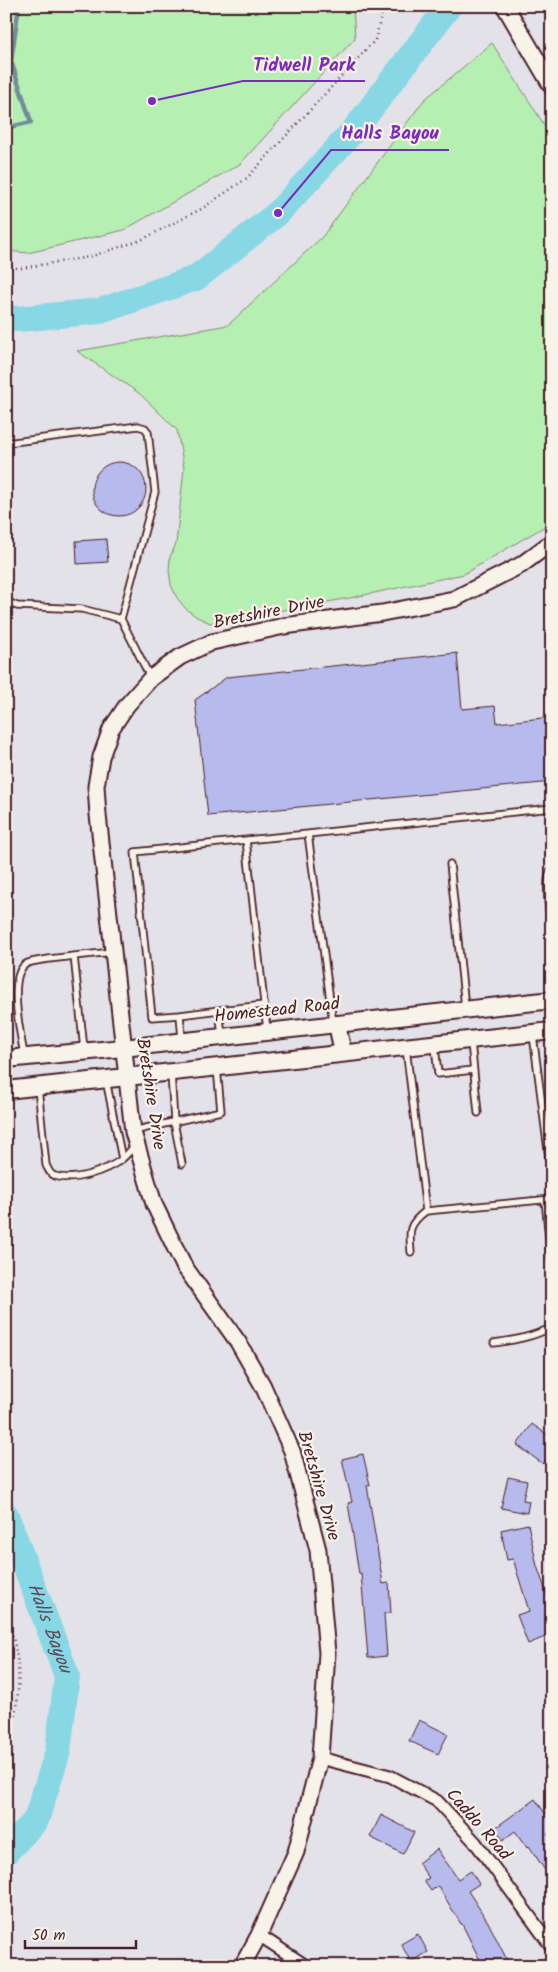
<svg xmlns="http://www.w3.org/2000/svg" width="558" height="1972" font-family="Kalam,sans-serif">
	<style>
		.green { fill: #b6efb2; stroke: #80876e }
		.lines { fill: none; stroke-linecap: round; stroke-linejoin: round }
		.stream { stroke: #6f8d9a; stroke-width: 4.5 }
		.river { stroke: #88d7e4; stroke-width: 26 }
		.building { fill: #b6baec; stroke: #4a1f2b }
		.service-casing { stroke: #4a1f2b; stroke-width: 9 }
		.minor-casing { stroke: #4a1f2b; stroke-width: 15 }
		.tertiary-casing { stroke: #4a1f2b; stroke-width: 19 }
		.secondary-casing { stroke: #4a1f2b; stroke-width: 20 }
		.path { stroke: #4a1f2b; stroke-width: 2.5; stroke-dasharray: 1 4; stroke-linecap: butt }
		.service { stroke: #f7f3e8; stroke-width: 5.5 }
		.minor { stroke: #f7f3e8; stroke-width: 11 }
		.tertiary { stroke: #f7f3e8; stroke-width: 15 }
		.secondary { stroke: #f7f3e8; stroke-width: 16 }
		.labels { text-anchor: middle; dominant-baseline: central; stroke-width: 4.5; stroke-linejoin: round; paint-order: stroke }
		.street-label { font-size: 18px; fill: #4a1f2b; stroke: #f7f3e8 }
		.water-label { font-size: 19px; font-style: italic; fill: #5a4d59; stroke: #f7f3e8 }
		.leader { fill: none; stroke: #7b2cbf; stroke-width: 2 }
		.callout-dot { fill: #7b2cbf; stroke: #f7f3e8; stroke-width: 2 }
		.callout-label { font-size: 19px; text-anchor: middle; font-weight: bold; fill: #7b2cbf; stroke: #f7f3e8; stroke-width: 4.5; stroke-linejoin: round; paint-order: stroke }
	</style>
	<rect width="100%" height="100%" fill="#e4e2e9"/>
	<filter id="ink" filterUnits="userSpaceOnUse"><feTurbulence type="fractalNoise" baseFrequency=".02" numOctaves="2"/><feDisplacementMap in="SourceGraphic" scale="10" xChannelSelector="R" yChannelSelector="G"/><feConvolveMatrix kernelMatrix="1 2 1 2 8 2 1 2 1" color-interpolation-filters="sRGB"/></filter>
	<g filter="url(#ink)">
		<path class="green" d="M6 6H353L355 38 240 164 124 230 28 253 6 251Z
			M492 43 552 137V522L464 574 350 598 210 623 197 617 186 609 177 598 171 585 169 571 170 557 176 544 184 468 177 430 140 394 77 351 228 325 322 237 424 100Z"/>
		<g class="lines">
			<path class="stream" d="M6 128 31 122 11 61 19 6"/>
			<g class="river">
				<path d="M6 318 18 319 100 311 196 278 278 213 355 129 449 6"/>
				<path id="s1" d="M6 1515 67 1676 58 1751 36 1820 6 1852"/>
			</g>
		</g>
		<path class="building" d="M92 489a27 27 0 1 1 54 0a27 27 0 1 1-54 0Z
			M106 539 108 562 77 564 76 541Z
			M457 653 462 709 495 706 497 723 552 717V782L208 816 195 700 227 677Z
			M532 1424 552 1438V1452L543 1464 517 1445Z
			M363 1454 370 1485H367L383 1584 389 1583 391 1613H384L387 1656 368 1658 361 1573 359 1574 348 1503 352 1502 342 1459Z
			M508 1477 527 1481 523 1500 529 1501 527 1513 501 1508Z
			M528 1524 537 1566 552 1608V1634L528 1644 517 1615 529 1611 513 1559 507 1560 501 1530Z
			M419 1720 448 1734 438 1754 409 1741Z
			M535 1799 545 1813 552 1808V1830L547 1834 552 1842V1881L529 1846 527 1848 515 1831 503 1840 495 1828Z
			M381 1815 414 1832 403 1854 370 1837Z
			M437 1849 458 1879 471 1871 479 1884 468 1891 488 1922 510 1966H483L462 1924H461L438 1886 431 1891 424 1881 429 1878 418 1863Z
			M418 1934 428 1952 411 1962 401 1944Z"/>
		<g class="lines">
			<g class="service-casing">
				<path id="service" d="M6 443 138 426 145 428 148 432 155 492 121 619 150 677
					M6 601 17 606 82 609 121 619
					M450 864 465 1007
					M552 868C543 879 550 918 552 932
					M180 1015 152 1017 135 852 246 840
					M333 1023 308 834 552 808
					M267 1030 246 840 308 834
					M222 1035 219 1010 264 1005
					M533 1035 550 1166H552
					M182 1039 180 1015 219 1010
					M471 1042 478 1113
					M435 1046 438 1074 473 1070
					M406 1048 426 1211 552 1199
					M84 1049 74 956 113 952
					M24 1055C21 1036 6 972 28 963 40 959 61 958 74 956
					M171 1073 174 1122 182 1164
					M106 1080 122 1159
					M38 1088 46 1165C48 1169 50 1175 55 1176 75 1182 106 1171 122 1159 127 1155 131 1149 136 1145
					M133 1131 221 1111 217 1068
					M545 1200 552 1268
					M411 1252C409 1231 408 1224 426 1211
					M494 1343C515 1340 533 1337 552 1327"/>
			</g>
			<g class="minor-casing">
				<path id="minor" d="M320 1758 390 1776 437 1801 475 1842 552 1947
					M259 1935 306 1966"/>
			</g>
			<g class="tertiary-casing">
				<path id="tertiary" d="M242 1966 259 1935 296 1852 320 1758 327 1653 318 1550 292 1451 263 1386 238 1342 184 1266 154 1204 133 1132 98 815 96 786 101 757 111 729 127 705 151 678 180 657 212 642 284 626 382 613 454 599 521 565 552 542"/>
			</g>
			<g class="secondary-casing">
				<path id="secondary" d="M505 6 552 86
					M337 1024 343 1053
					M6 1059 123 1048 552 1000
					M6 1090 552 1031"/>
			</g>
			<path class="path" d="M6 268H22L89 257 141 240 203 208 247 178 375 40 384 6
				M6 1616C20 1652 22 1685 13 1723 11 1730 10 1738 6 1745"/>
			<use href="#service" class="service"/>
			<use href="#minor" class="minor"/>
			<use href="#tertiary" class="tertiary"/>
			<use href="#secondary" class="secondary"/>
		</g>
	</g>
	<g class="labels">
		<g class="street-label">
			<text transform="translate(269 613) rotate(-11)">Bretshire Drive</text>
			<text transform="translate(277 1011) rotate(-6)">Homestead Road</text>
			<text transform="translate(150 1094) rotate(81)">Bretshire Drive</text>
			<text transform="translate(318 1486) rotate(74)">Bretshire Drive</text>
			<text transform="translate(478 1825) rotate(49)">Caddo Road</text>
		</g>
		<g class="water-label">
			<text stroke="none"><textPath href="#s1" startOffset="121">Halls Bayou</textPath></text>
		</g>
	</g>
	<path class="leader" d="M152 101L243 81H365M278 213L331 150H449"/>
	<g class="callout-dot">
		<circle cx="152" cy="101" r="5"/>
		<circle cx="278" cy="213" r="5"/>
	</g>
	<g class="callout-label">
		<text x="304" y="71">Tidwell Park</text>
		<text x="390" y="139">Halls Bayou</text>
	</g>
	<rect width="558" height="1972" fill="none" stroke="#f7f3e8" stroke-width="25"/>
	<rect x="12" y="12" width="533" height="1947" fill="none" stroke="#4a1f2b" stroke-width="2" filter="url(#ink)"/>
	<path d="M25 1940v8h111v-8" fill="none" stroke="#4a1f2b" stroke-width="2.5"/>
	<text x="32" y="1940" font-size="15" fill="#4a1f2b" stroke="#f7f3e8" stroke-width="4" paint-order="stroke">50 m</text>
</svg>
